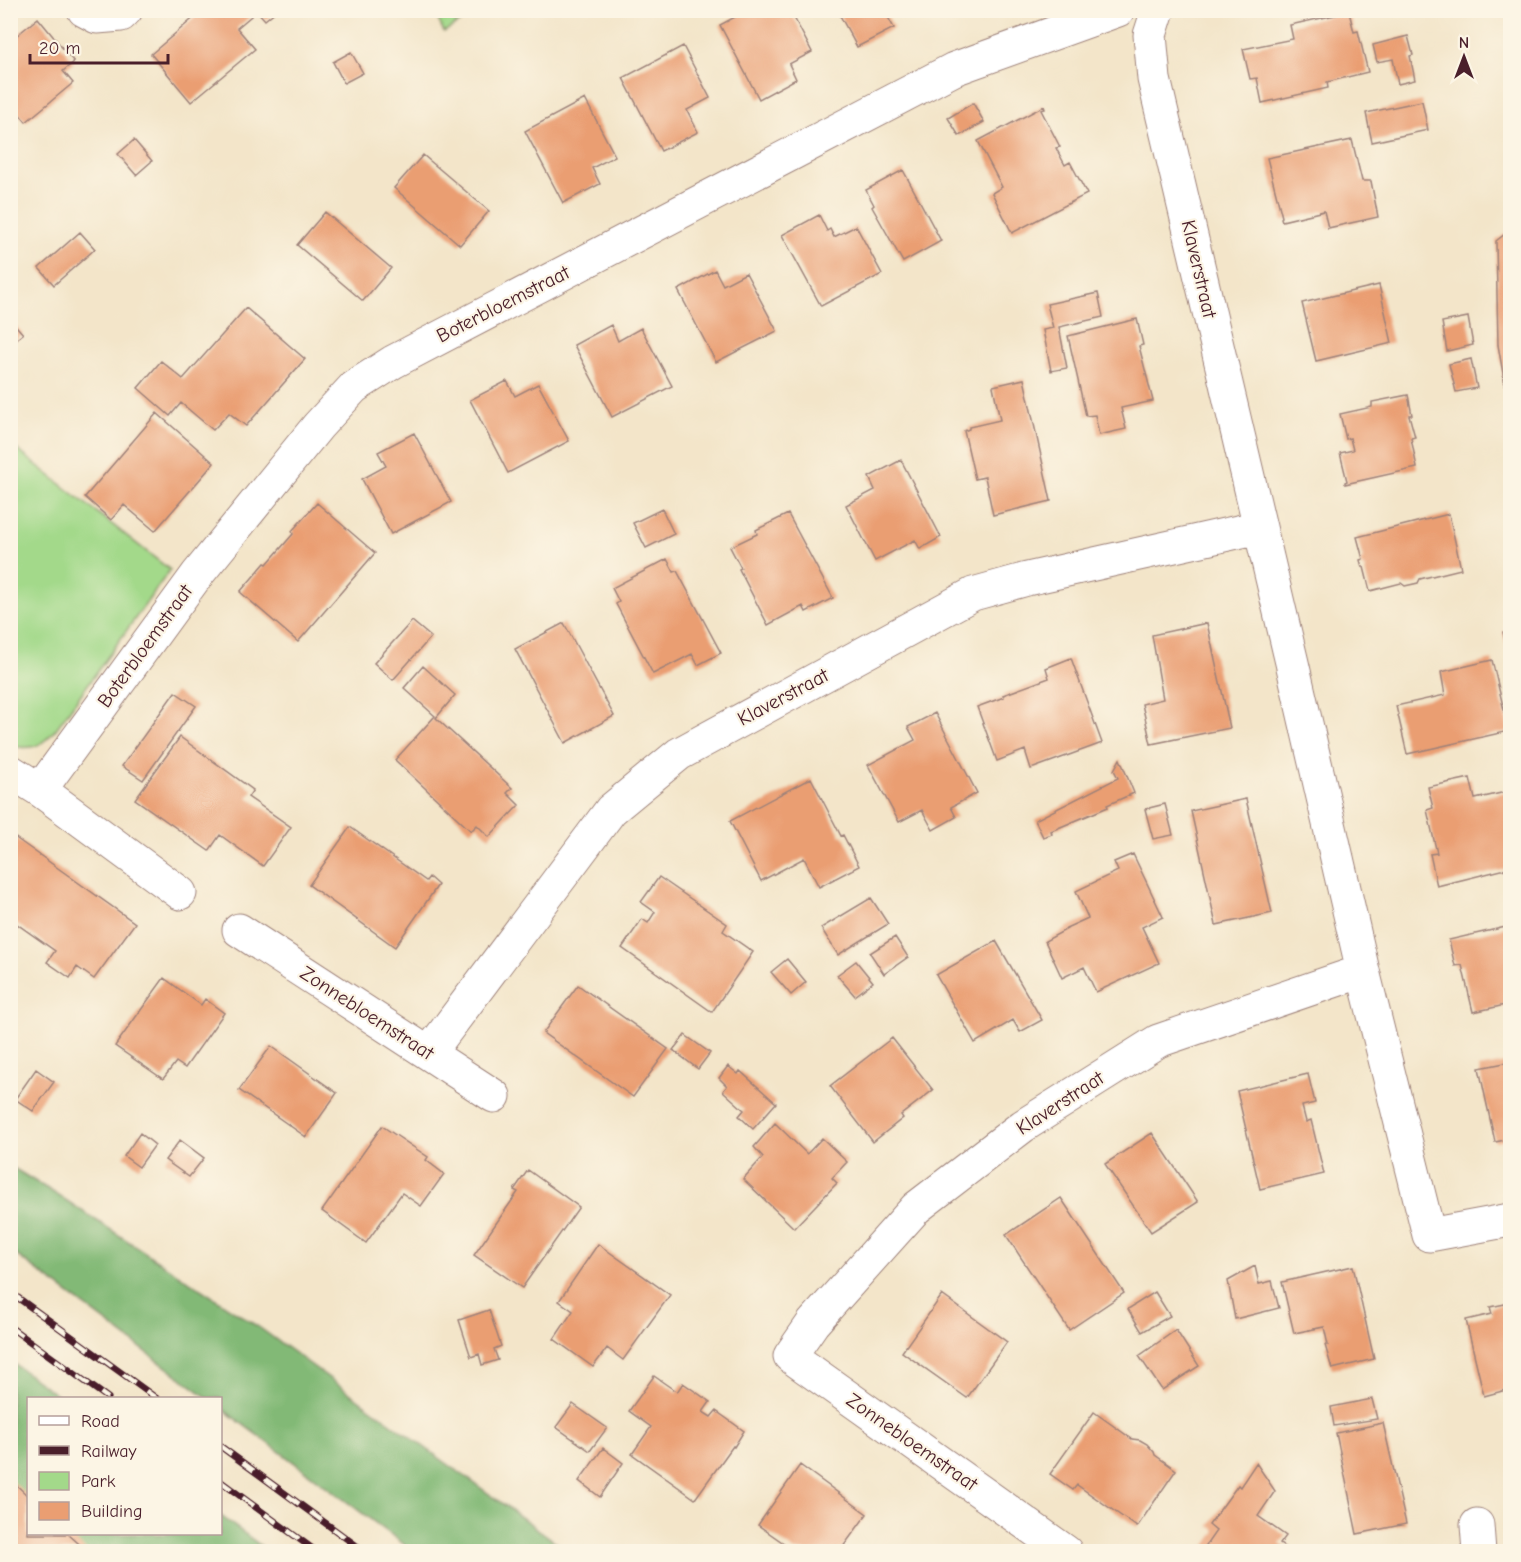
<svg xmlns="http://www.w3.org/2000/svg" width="1521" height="1562" font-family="'Comic Neue',sans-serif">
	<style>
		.green { fill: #a3d98a; stroke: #767c5a; stroke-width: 1.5 }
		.forest { fill: #82b976; stroke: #666c50; stroke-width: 1.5 }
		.building { fill: #ea9e72 }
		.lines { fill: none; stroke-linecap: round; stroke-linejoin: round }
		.minor-casing { stroke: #9e827a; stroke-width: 35 }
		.minor { stroke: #fff; stroke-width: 33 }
		.rail-casing { stroke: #4a1f2b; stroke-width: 7 }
		.rail { stroke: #fcf5e5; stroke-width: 4.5; stroke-dasharray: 14; stroke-linecap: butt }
		.labels { text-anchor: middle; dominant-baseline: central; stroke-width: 4.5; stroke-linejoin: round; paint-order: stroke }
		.street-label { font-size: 20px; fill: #4a1f2b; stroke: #fcf5e5 }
	</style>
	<rect width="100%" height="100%" fill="#fcf5e5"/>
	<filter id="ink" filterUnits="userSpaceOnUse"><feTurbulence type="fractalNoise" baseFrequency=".0167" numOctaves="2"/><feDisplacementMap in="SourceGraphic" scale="12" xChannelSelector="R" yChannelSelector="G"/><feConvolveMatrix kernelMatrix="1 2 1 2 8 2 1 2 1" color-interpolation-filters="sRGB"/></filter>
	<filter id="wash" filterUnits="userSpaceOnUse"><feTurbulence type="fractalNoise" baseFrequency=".008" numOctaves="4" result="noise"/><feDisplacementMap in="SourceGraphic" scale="24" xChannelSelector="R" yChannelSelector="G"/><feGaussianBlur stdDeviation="1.35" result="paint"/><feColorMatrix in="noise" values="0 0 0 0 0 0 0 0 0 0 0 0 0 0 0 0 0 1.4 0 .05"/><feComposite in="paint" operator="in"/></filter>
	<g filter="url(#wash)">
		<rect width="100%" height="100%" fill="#f3e5c9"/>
		<path class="green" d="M434 11H478L444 32Z
			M10 444 170 570 56 729C41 747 34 750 10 746Z"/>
		<path class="forest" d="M10 1166 64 1199 260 1328 568 1551H413L221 1408 220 1398H208L11 1251Z
			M10 1361 61 1398H28V1504L11 1487Z
			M221 1516 261 1546 256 1552 79 1551 60 1534H220Z"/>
		<g id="blocks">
			<path class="building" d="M203 10H277L265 20 257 11 237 28 255 49 191 102 151 54Z
				M748 10H790L812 52 789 64 796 79 759 99 720 25Z
				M837 10H888L885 12 894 28 857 47Z
				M1349 12 1354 32 1358 31 1368 72 1327 82 1328 88 1262 103 1257 78 1250 79 1243 49 1293 39 1290 25Z
				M38 18 74 62 63 71 73 83 26 122 10 103V41Z
				M1408 36 1413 55 1410 56 1415 80 1398 84 1393 59 1377 62 1373 45Z
				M683 46 710 98 687 110 698 132 661 151 623 78Z
				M351 52 363 73 344 83 333 62Z
				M585 99 615 156 592 168 600 184 563 203 525 131Z
				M1422 101 1428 130 1372 142 1366 113Z
				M973 103 984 122 959 136 948 118Z
				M1044 106 1045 109 1041 110 1060 147 1056 148 1065 165 1070 162 1087 194 1012 233 992 193 1002 187 978 141Z
				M134 140 152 161 136 175 118 154Z
				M1352 140 1362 181H1371L1378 217 1328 228 1324 211 1282 221 1281 218 1282 217 1267 158Z
				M423 155 489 211 460 245 394 188Z
				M903 170 941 241 903 262 872 207 874 205 866 190Z
				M325 212 391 268 363 301 297 245Z
				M819 215 827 231 830 229 834 237 856 226 882 274 821 306 782 235Z
				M1510 230V407L1509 408 1498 345 1496 241Z
				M80 232 95 249 54 285 39 268Z
				M715 270 723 285 746 273 777 331 716 362 678 290Z
				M1379 285 1392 343 1316 361 1302 303Z
				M1098 293 1103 317 1059 327 1067 368 1051 371 1043 330 1053 328 1047 304Z
				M246 308 305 359 246 426 229 413 213 430 181 403 170 416 138 388 161 361 183 379Z
				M1468 317 1473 345 1447 351 1442 322Z
				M10 319 23 334 10 344Z
				M1137 319 1143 345 1139 346 1153 401 1121 408 1126 429 1099 435 1095 415 1086 416 1068 336Z
				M611 325 618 341 641 328 672 386 612 417 574 345Z
				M1471 359 1477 388 1456 392 1449 364Z
				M1024 379 1051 501 993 515 985 477 975 479 964 431 969 429V427L1000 420 993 386Z
				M507 381 515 396 538 384 569 441 508 473 470 400Z
				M1408 395 1412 415H1409L1415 437 1411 438 1417 468 1345 484V482L1347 481 1340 453 1353 450 1350 438 1346 439 1340 414 1372 407V402Z
				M157 413 214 463 155 531 124 505 111 520 85 497Z
				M414 433 451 502 391 534 362 479 386 466 378 452Z
				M901 460 941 537 920 549 915 540 875 561 846 505 875 490 869 477Z
				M317 503 375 553 298 642 240 592 265 563 267 564 293 534 292 531Z
				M662 509 674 534 646 548 633 523Z
				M788 514 833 598 806 612 803 606 768 625 739 569 741 568 730 547 757 534 756 530Z
				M1449 514 1461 569 1420 579 1418 583 1405 586 1401 583 1370 591 1364 567H1362L1360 560 1363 559 1357 537Z
				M667 559 674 572 677 571 721 653 698 665 692 654 653 674 616 604 619 602 612 588Z
				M412 621 431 637 393 680 374 663Z
				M564 623 614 716 565 743 515 649Z
				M1207 623 1230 728 1151 744 1142 704 1163 699 1152 635Z
				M1510 631V659L1503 632Z
				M1071 658 1102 743 1031 769 1025 750 997 761 977 707 1004 697 1003 695 1049 678 1046 668Z
				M1492 660 1509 731 1407 754 1396 706 1445 695 1441 672Z
				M423 666 455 695 436 718 512 788 507 793 519 805 489 837 477 825 471 831 395 760 435 716 404 688Z
				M175 692 196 706 143 780 122 766Z
				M935 713 977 793 951 807 956 817 933 830 922 810 899 822 868 765 915 740 908 727Z
				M180 737 253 790 248 797 291 827 263 866 220 835 209 851 135 799Z
				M1120 759 1134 793 1107 805 1108 807 1051 831 1052 834 1043 837 1035 820 1118 778 1114 770Z
				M811 778 841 836 843 835 859 866 819 887 804 858 761 881 730 821Z
				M1470 778 1475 799 1510 791V868L1437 886 1430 854 1437 853 1427 810 1433 808 1428 787Z
				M1246 799 1272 913 1216 925 1191 811Z
				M1165 804 1173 835 1153 839 1145 809Z
				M350 827 426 881 429 877 438 885 395 947 309 885Z
				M10 834 135 923 94 979 77 967 70 978 47 962 55 951 10 919Z
				M1133 854 1163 917 1142 927 1159 963 1096 992 1084 967 1062 978 1045 941 1067 929 1066 928 1088 918 1076 891 1118 871 1114 862Z
				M659 877 727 924 723 931 753 952 712 1012 622 948 642 919 648 923 655 912 641 902Z
				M871 898 888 924 838 955 821 928Z
				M1510 926V1004L1473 1012 1462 965 1455 966 1449 940Z
				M895 937 908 957 884 974 870 953Z
				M996 941 1042 1020 1020 1032 1013 1020 975 1043 936 975Z
				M787 959 806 982 791 995 771 972Z
				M856 961 873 982 855 996 837 975Z
				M164 978 201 1005 205 999 224 1013 185 1068 176 1062 163 1079 115 1046Z
				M578 985 668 1049 633 1097 543 1033Z
				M685 1035 710 1053 698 1069 673 1050Z
				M892 1038 933 1090 901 1115 903 1118 873 1142 830 1086Z
				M271 1046 337 1093 306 1137 239 1090Z
				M1510 1062V1139L1495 1142 1479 1068Z
				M728 1066 738 1074 740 1071 776 1103 753 1129 739 1116 744 1110 723 1091 727 1086 719 1078Z
				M36 1069 54 1082 33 1111 15 1099Z
				M1308 1074 1315 1103 1302 1106 1306 1122 1311 1120 1324 1174 1260 1189 1237 1091Z
				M775 1123 807 1154 822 1138 847 1162 832 1178 837 1183 794 1228 743 1179 763 1157 754 1147Z
				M382 1126 428 1157 426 1160 444 1174 421 1206 402 1193 366 1243 322 1211Z
				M140 1133 155 1145 139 1167 124 1156Z
				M1152 1133 1198 1202 1151 1232 1105 1164Z
				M180 1140 204 1158 189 1177 165 1160Z
				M528 1170 579 1207 522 1288 474 1255 518 1192 514 1190Z
				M1061 1198 1124 1293 1069 1330 1006 1235Z
				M598 1244 670 1295 623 1360 607 1348 593 1367 554 1339 573 1311 559 1301Z
				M1255 1266 1259 1284 1272 1281 1279 1308 1235 1319 1228 1281Z
				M1353 1266 1374 1359 1332 1369 1325 1345H1328L1324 1327 1294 1333 1282 1282Z
				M1155 1292 1170 1316 1142 1332 1128 1309Z
				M942 1295 1007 1342 967 1398 902 1352Z
				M1510 1303V1389L1484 1396 1466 1320 1492 1314 1490 1307Z
				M489 1310 501 1346 494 1349 498 1360 482 1365 479 1354 471 1357 459 1320Z
				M1176 1330 1199 1366 1162 1390 1139 1356Z
				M654 1376 677 1392 683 1383 710 1402 703 1412 711 1417 716 1411 744 1431 734 1447 733 1446 695 1499 632 1454 651 1427 629 1411Z
				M1372 1399 1377 1419 1334 1426 1331 1407Z
				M573 1404 607 1428 590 1451 556 1427Z
				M1094 1412 1132 1439 1140 1440 1147 1444 1154 1452 1155 1455 1176 1470 1137 1527 1077 1485 1073 1490 1050 1474Z
				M1383 1423 1406 1524 1357 1534 1336 1433Z
				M603 1448 623 1463 600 1497 579 1481Z
				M1256 1463 1275 1491 1258 1516 1286 1536 1280 1544 1290 1551H1202L1216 1531 1209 1525 1238 1485 1240 1487Z
				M800 1465 867 1514 840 1551H795L758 1525Z
				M10 1479 28 1496V1534H68L87 1551H10Z"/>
		</g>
	</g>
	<g filter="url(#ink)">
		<use href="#blocks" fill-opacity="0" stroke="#9e827a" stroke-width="1.5"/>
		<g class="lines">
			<g class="minor-casing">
				<path id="minor" d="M84 10 97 17 121 15 126 10
					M1158 10 1150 35 1154 79 1293 667 1363 971 1429 1235 1510 1220
					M10 771 40 790 197 575 318 426 354 387 393 362 954 69 1118 10
					M40 790 180 893
					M239 930 494 1096
					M429 1053 611 810 679 754 973 594 1027 579 1260 527
					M1477 1525 1479 1552
					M1066 1552 790 1356 813 1323 916 1208 1023 1126 1158 1041 1363 971"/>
			</g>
			<use href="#minor" class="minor"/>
			<g class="rail-casing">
				<path id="rail" d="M10 1292 156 1398
					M10 1327 108 1398
					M220 1446 365 1552
					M220 1481 317 1552"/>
			</g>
			<use href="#rail" class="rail"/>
		</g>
	</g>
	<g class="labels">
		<g class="street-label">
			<text transform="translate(1199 269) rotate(77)">Klaverstraat</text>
			<text transform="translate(503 304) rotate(-27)">Boterbloemstraat</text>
			<text transform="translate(145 646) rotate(-54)">Boterbloemstraat</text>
			<text transform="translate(783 697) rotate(-28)">Klaverstraat</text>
			<text transform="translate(367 1013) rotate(33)">Zonnebloemstraat</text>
			<text transform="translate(1060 1103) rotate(-33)">Klaverstraat</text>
			<text transform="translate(912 1442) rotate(35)">Zonnebloemstraat</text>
		</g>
	</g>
	<rect width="1521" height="1562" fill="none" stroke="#fcf5e5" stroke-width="36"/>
	<rect x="27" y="1397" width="195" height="138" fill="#fcf5e5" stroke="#b59f9b" stroke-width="1.5"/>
	<rect x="39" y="1416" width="30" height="9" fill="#ffffff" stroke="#b59f9b" stroke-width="1.5"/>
	<text x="81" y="1427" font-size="18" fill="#4a1f2b">Road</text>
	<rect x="39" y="1446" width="30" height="9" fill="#4a1f2b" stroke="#b59f9b" stroke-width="1.5"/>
	<text x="81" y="1457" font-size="18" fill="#4a1f2b">Railway</text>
	<rect x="39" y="1472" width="30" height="18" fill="#a3d98a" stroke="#b59f9b" stroke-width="1.5"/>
	<text x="81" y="1487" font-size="18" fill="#4a1f2b">Park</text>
	<rect x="39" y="1502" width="30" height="18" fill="#ea9e72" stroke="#b59f9b" stroke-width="1.5"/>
	<text x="81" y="1517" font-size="18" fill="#4a1f2b">Building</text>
	<g transform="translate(1464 57)" stroke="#fcf5e5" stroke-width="4.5" paint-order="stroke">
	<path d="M0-4.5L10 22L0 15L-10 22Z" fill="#4a1f2b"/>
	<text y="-9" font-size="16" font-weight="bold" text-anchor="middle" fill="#4a1f2b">N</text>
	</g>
	<path d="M30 54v9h138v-9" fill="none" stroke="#4a1f2b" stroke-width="3"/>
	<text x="39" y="54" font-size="18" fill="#4a1f2b" stroke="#fcf5e5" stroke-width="4.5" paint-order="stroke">20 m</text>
</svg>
